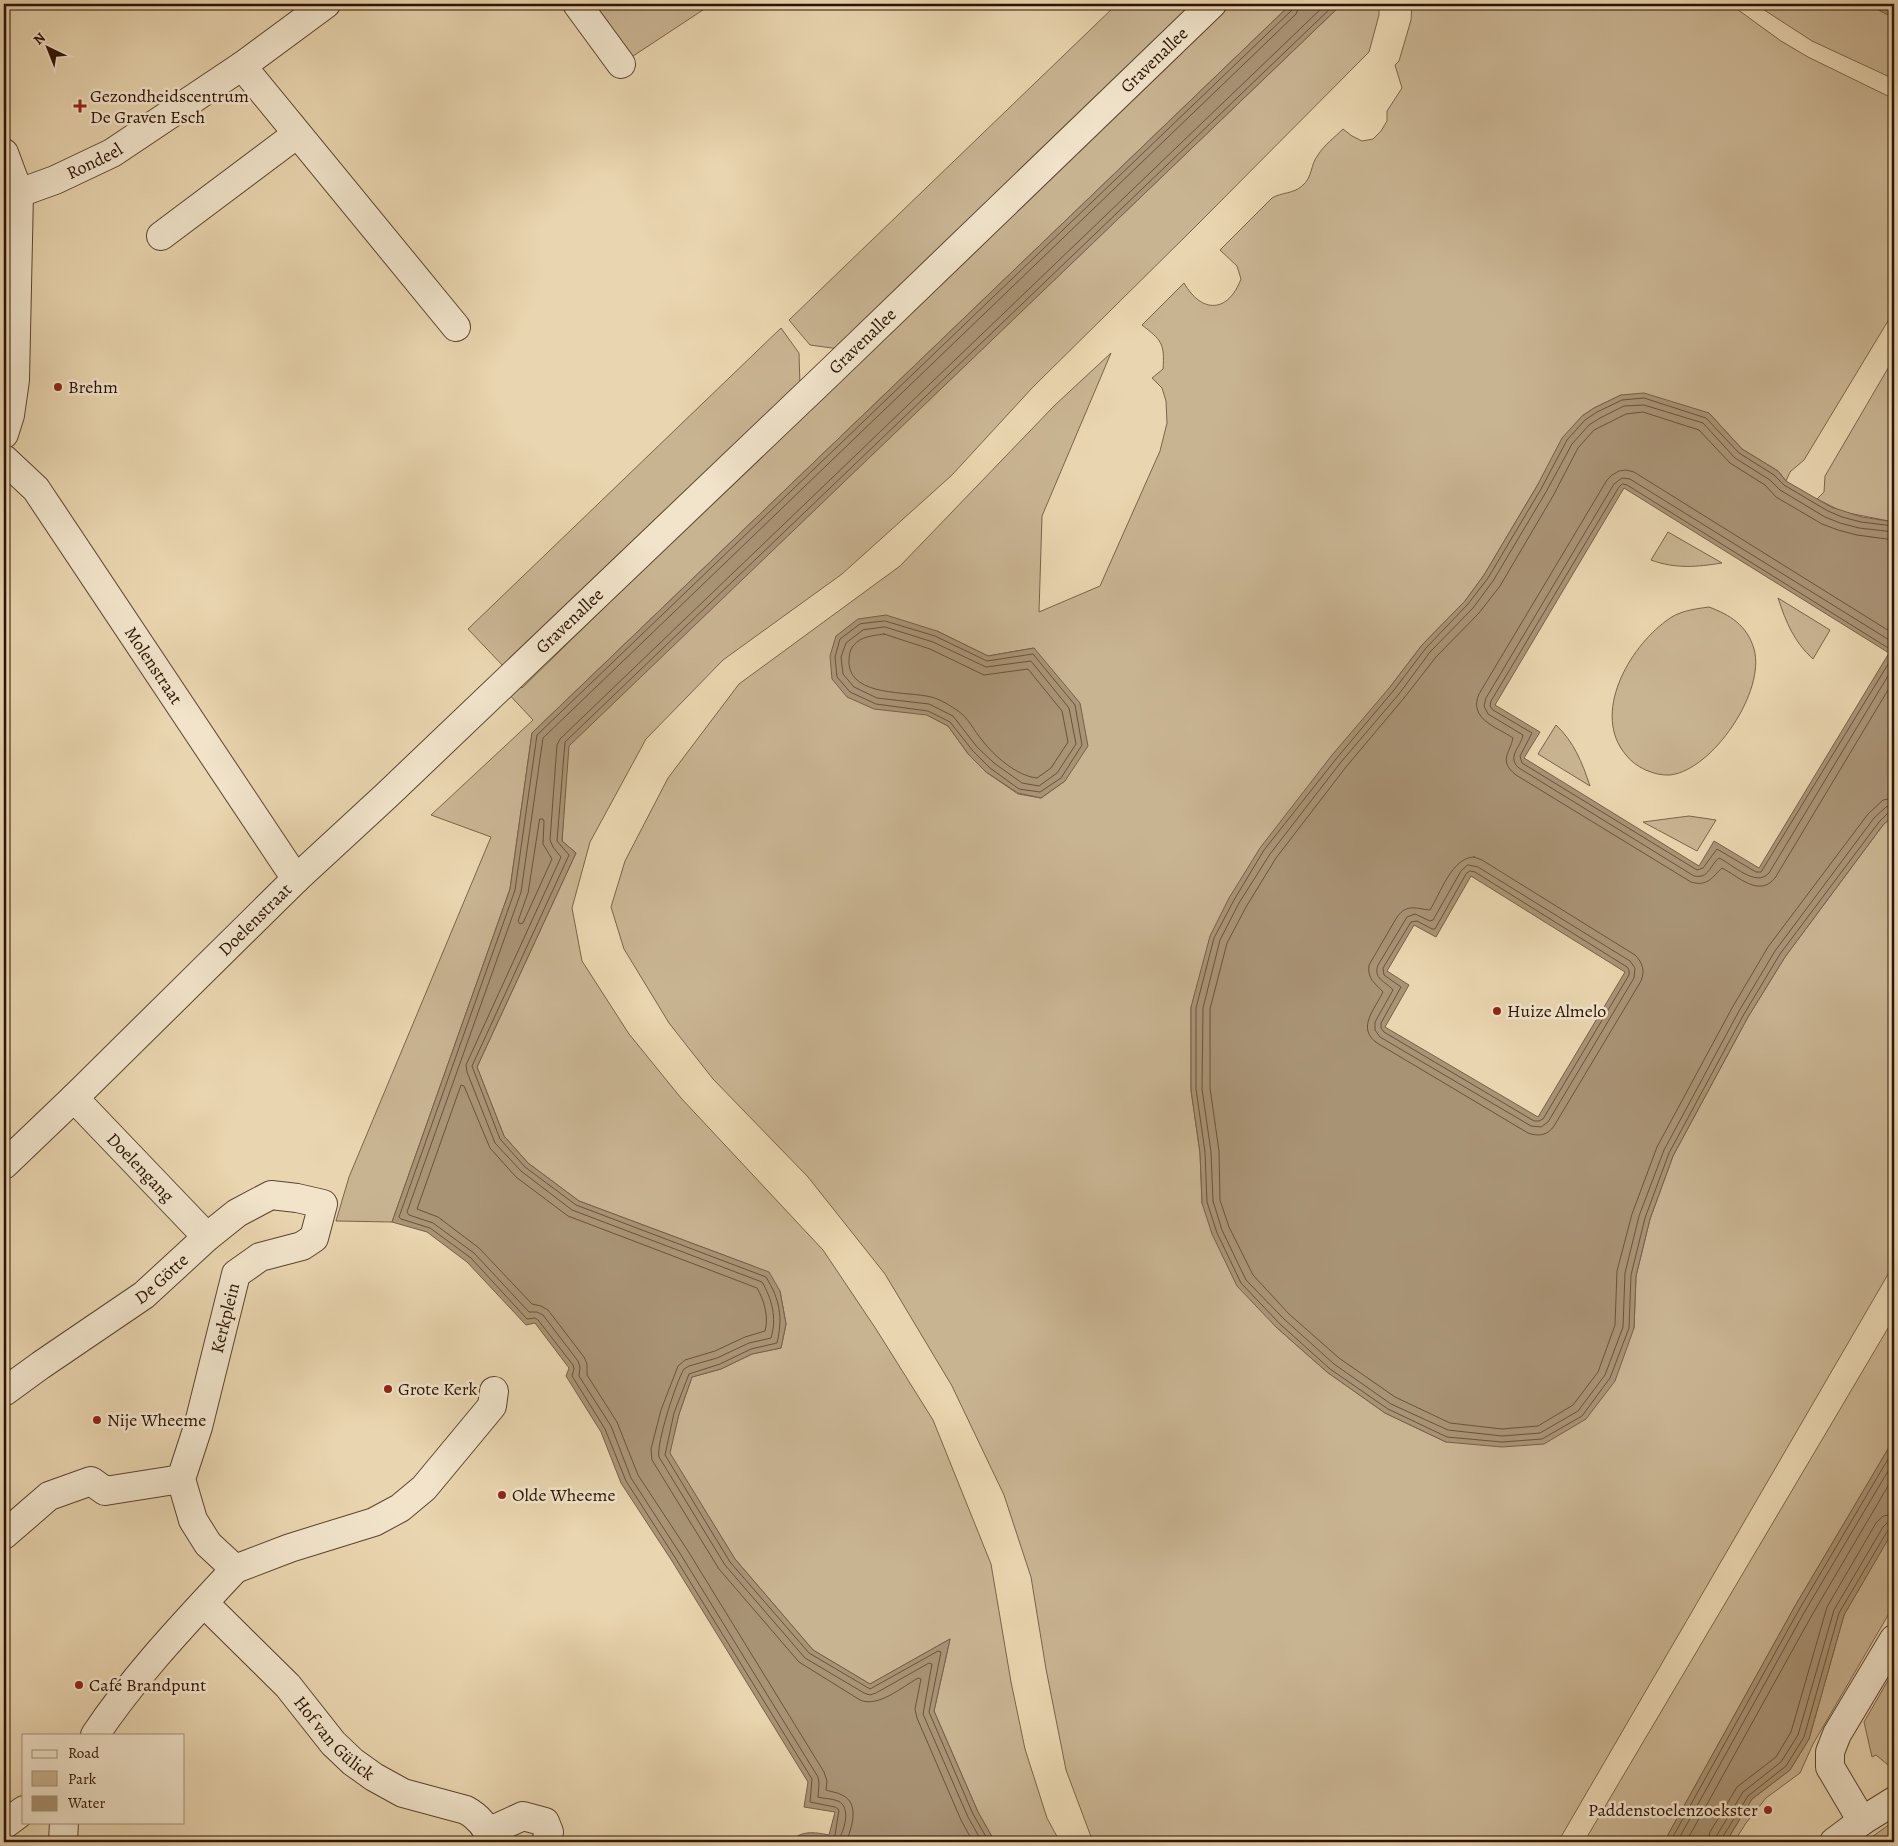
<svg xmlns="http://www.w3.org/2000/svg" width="1898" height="1846" font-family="Alegreya,serif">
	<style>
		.green { fill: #c9b492; stroke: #7a634b; fill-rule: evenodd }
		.water { fill: #a99375; stroke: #775f48; fill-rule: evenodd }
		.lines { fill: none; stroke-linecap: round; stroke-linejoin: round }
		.shore { stroke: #6a523c; stroke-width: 1 }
		.street-casing { stroke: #5b432f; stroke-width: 30 }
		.street { stroke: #f1e4cb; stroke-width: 28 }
		.poi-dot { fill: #8f2418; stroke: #f1e4cb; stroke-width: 2 }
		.labels { text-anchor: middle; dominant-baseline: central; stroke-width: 5; stroke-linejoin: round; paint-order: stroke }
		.street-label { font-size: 18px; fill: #2c1204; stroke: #f1e4cb }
		.poi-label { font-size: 18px; fill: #2c1204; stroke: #f1e4cb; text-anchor: start }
	</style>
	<rect width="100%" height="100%" fill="#e9d5af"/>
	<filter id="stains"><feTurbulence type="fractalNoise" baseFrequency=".004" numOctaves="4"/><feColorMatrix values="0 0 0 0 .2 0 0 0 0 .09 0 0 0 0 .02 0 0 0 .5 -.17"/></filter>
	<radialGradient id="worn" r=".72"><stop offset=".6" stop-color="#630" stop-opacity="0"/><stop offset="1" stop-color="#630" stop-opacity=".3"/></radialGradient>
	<path class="green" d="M577 4H712L621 64Z
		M1117 4H1196L839 349 810 345 789 320Z
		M1232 4H1291L532 733 510 889 392 1222 336 1221 349 1177 491 837 431 815 533 720 504 689 514 679 522 688 831 386 1153 81Z
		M1342 4H1379V15L1369 52 1195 227 1033 387 952 475 842 574 723 660 646 739 590 842 572 908 582 961 629 1034 681 1098 823 1250 876 1329 933 1420 991 1564 1011 1682 1025 1749 1047 1818 1060 1842H995L978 1812 934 1711 950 1639 870 1684 813 1650 735 1559 669 1453 679 1414 692 1377 721 1369 752 1354 781 1348 786 1324 780 1291 753 1266 579 1201 528 1163 504 1136 477 1067 576 853 562 841 568 746Z
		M1412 4H1730L1781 41 1808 57 1894 99V311L1804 460 1790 472 1786 481 1778 471 1742 449 1709 413 1621 395 1594 408 1582 416 1537 486 1484 575 1465 601 1422 645 1390 687 1191 1007V1090L1200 1153 1202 1203 1276 1327 1327 1372 1385 1413 1446 1442 1634 1328 1636 1276 1650 1219 1673 1156 1748 1017 1785 957 1883 825 1894 815V1264L1558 1842H1093L1066 1770 1046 1669 1031 1577 1004 1495 952 1386 885 1274 808 1177 713 1079 669 1023 624 949 611 907 625 861 668 778 739 684 900 566 1055 405 1111 353 1042 516 1039 612 1100 586 1160 451 1167 423 1166 401 1162 388 1152 378 1163 369C1165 343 1161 340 1142 325L1184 283C1202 314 1228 313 1241 279L1237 266 1220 250 1272 198C1282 192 1293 194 1302 186 1313 177 1310 165 1318 155 1324 145 1335 137 1343 129L1352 136 1362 141 1373 139 1381 131 1387 121V111L1402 88 1395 65 1399 61 1411 20ZM937 631 988 656 1034 648 1065 781 1041 798 1018 794 986 772 969 755 948 726 927 715Z
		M1755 4H1867L1894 18V79L1812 41Z
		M781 328 799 353 800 387 504 667 468 629Z
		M1894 358V522L1843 512 1817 499 1824 492 1825 476Z
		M1668 532 1722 563C1697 567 1675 569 1651 560Z
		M1778 598 1830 630 1813 659C1794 642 1786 622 1778 598Z
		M1709 607C1730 615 1747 625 1754 649 1766 691 1713 770 1670 775 1654 776 1635 767 1626 755 1591 714 1629 648 1666 621 1678 611 1694 609 1709 607Z
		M1556 725C1574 742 1582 762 1590 786L1538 754Z
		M1689 816 1716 820 1697 851 1643 822Z
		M1894 1318V1439L1795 1606 1664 1842H1584Z
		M1894 1529V1605L1813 1744 1800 1773 1766 1798 1746 1823 1734 1842H1726L1752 1799 1790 1770 1809 1739 1844 1615Z
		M1894 1670V1770L1876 1755 1872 1757 1864 1722Z
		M1894 1821V1837L1887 1842H1865Z"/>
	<path class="water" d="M1291 4H1342L569 746 562 841 576 853 477 1067 504 1136 528 1163 579 1201 769 1272 780 1291 786 1324 781 1348 752 1354 721 1369 692 1377 679 1414 670 1453 735 1559 813 1650 870 1684 950 1639 934 1711 978 1812 995 1842H790C801 1830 814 1832 829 1835L835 1812 804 1807 808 1782 672 1561 621 1483 601 1432 566 1376 569 1368 535 1323 526 1325 467 1262 427 1232 392 1222 510 889 532 733Z
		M1867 4H1894V18Z
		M1644 393 1709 413 1742 449 1778 471 1786 481 1831 507 1862 517 1894 522V815L1883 825 1785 957 1748 1017 1673 1156 1650 1219 1636 1276 1634 1328 1615 1381 1586 1419 1544 1444 1502 1447 1446 1442 1385 1413 1327 1372 1276 1327 1237 1286 1212 1234 1202 1203 1200 1153 1191 1090V1007L1210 936 1229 898 1260 848 1332 755 1390 687 1422 645 1465 601 1484 575 1537 486 1562 438 1582 416 1594 408 1621 395ZM1624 488 1889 653 1759 868 1714 841 1699 866 1524 758 1540 732 1495 705ZM1471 876 1625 972 1538 1117 1385 1027 1409 985 1387 971 1414 925 1436 937Z
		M886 615 937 631 988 656 1034 648 1080 703 1088 746 1065 781 1041 798 1018 793 986 772 969 755 948 726 927 715 874 709 847 697 832 679 830 656 836 636 858 619Z
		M1894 1439V1529L1844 1615 1809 1739 1790 1770 1752 1799 1726 1842H1664L1795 1606Z"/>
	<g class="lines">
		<path class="shore" d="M1623 484 1627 485 1893 651V656L1761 872H1756L1717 849 1703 868 1697 870 1522 763 1520 756 1532 733 1493 710 1490 706 1491 701 1619 487Z
			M1894 526 1861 522 1842 517 1828 511 1784 485 1774 475 1739 453 1706 418 1644 398 1622 400 1597 412 1585 420 1567 440 1541 489 1488 578 1468 604 1426 648 1394 690 1336 759 1264 850 1234 900 1214 938 1196 1008V1089L1205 1152 1207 1202 1217 1233 1241 1283 1280 1324 1330 1369 1388 1409 1447 1437 1502 1442 1542 1439 1582 1416 1610 1378 1629 1328 1631 1275 1645 1218 1669 1153 1744 1014 1780 954 1879 822 1889 812 1894 811
			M1894 532 1859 528 1840 523 1825 517 1780 490 1770 480 1735 458 1703 423 1644 405 1624 406 1600 418 1589 425 1572 444 1546 492 1493 581 1473 608 1430 652 1399 694 1341 762 1270 854 1239 903 1220 940 1203 1008 1202 1089 1211 1152 1213 1201 1222 1230 1246 1280 1284 1319 1334 1364 1391 1404 1448 1430 1502 1436 1540 1433 1578 1411 1605 1375 1623 1327 1625 1273 1639 1216 1664 1150 1739 1011 1775 951 1874 818 1886 807 1894 805
			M1894 540 1857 535 1838 530 1822 524 1776 497 1765 485 1730 463 1699 430 1643 412 1626 414 1594 430 1578 448 1553 496 1500 586 1479 613 1436 657 1404 698 1346 767 1276 858 1246 907 1227 943 1210 1009V1088L1219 1151 1220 1200 1229 1227 1253 1275 1289 1314 1339 1358 1395 1397 1450 1423 1502 1429 1538 1426 1573 1405 1598 1372 1615 1325 1617 1271 1632 1214 1657 1147 1732 1008 1768 947 1868 814 1883 800 1894 798
			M885 621 935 636 987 661 1033 654 1075 705 1082 745 1061 778 1040 792 1019 789 990 768 973 751 950 722 928 711 876 704 850 692 837 677 835 657 840 639 860 624Z
			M885 627 933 642 986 667 1031 661 1069 708 1076 744 1057 773 1039 786 1022 783 994 763 977 747 953 716 929 704 877 698 854 687 843 674 841 657 846 643 863 630Z
			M884 634 930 649 984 675 1028 669 1062 711 1068 742 1051 768 1037 778C1017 776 994 756 982 740 974 731 968 717 958 711 951 706 940 699 931 697 908 691 852 697 849 664 849 658 849 651 853 646 861 636 872 636 884 634Z
			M1894 634 1634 472 1626 470 1619 471 1612 475 1607 480 1479 694C1468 719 1497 727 1513 738 1510 753 1498 761 1516 775L1691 882C1708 887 1712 877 1722 868 1738 876 1759 898 1775 878L1894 680
			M1894 643 1630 479 1622 478 1614 484 1486 698 1484 706 1488 714 1523 735C1521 747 1506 757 1519 768L1694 876C1709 879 1710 865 1719 858 1732 864 1756 888 1769 873L1894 666
			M540 819H543L544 821 543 844 552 859 523 923 520 924 518 921 528 893Z
			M1474 857 1482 860 1635 955C1643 963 1645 971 1641 981L1554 1126C1548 1135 1539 1137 1528 1133L1377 1043C1356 1028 1375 1009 1383 992 1375 983 1367 979 1369 965L1397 917C1407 903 1417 909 1430 910 1440 894 1452 857 1474 857Z
			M1468 865 1478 867 1630 961 1635 968 1634 978 1548 1122 1541 1127 1531 1126 1380 1037 1375 1030V1022L1393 990C1385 981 1373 979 1378 965L1407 917 1415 914 1430 921 1433 920 1461 871Z
			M1470 871 1475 872 1627 967 1629 970V975L1543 1119 1539 1121H1534L1384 1032 1381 1028V1023L1401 987 1384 975 1383 968 1411 922 1417 921 1432 929H1435L1466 874Z
			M797 1842 809 1837 828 1840 832 1838 835 1835 839 1810 835 1807 810 1802 812 1779 676 1559 626 1481 605 1429 572 1376 574 1369 573 1365 538 1320 535 1318 527 1319 471 1258 430 1228 401 1219 399 1217 515 890 537 735 1292 10 1294 4
			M837 1842C844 1833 852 1807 838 1801 831 1798 824 1799 818 1797L819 1783 818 1777 681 1555 631 1478 611 1426 579 1376 580 1367 578 1361 543 1315 537 1312H529L474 1253 433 1223 409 1215 407 1212 521 892 543 738 1296 14 1300 4
			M846 1842C852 1828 860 1803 842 1795 837 1792 831 1792 826 1790L827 1781 824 1772 688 1551 638 1475 617 1422 587 1375V1364L584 1357 548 1310 541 1306 532 1304 479 1248 438 1217 417 1209 461 1085 464 1086 490 1148 516 1177 568 1216 757 1288C764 1300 769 1317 765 1331L745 1337 715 1351 685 1360 678 1366 661 1410 651 1449 652 1460 719 1569 799 1662 860 1700C878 1708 902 1687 918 1678L921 1679 915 1709 917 1718 961 1820 973 1842
			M982 1842 968 1817 923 1714 932 1664 929 1663 876 1693 870 1695 864 1693 805 1658 725 1565 659 1457C656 1444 676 1382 684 1369L689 1366 717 1358 749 1343 771 1338C777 1318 772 1299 762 1282L572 1210 521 1171 495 1143 467 1072 466 1065 561 857 553 847 550 840 557 745 560 739 1326 4
			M989 1842 973 1814 929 1712 941 1652 938 1651 870 1689 809 1653 730 1562 665 1455 674 1413 689 1374 720 1364 751 1349 777 1343C783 1317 780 1300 766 1277L576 1205 525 1167 500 1139 472 1066 569 855 557 841 565 742 1335 4
			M1670 1842 1800 1608 1894 1449
			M1677 1842 1805 1611 1894 1461
			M1686 1842 1812 1615 1894 1476
			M1708 1842 1710 1832 1737 1787 1776 1757 1791 1732 1827 1607 1876 1523 1883 1516 1894 1514
			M1715 1842 1717 1835 1743 1792 1781 1762 1798 1735 1834 1610 1883 1527 1888 1522 1894 1521
			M1722 1842V1838L1748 1796 1786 1766 1804 1737 1839 1613 1888 1530 1894 1527"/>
		<g class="street-casing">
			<g id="street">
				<path d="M577 4 621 64"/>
				<path d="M242 66 326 4"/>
				<path d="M4 153 19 193 15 380 10 415 4 434"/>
				<path id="s1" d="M19 193 55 180 112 153 242 66 456 327"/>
				<path d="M161 236 297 134"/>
				<path id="s2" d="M4 459 36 489 296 879"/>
				<path id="s3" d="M74 1098 207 1237"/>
				<path id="s4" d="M4 1165 74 1098 296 879 387 795 825 377 1212 4"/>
				<path id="s5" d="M4 1392 41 1365 144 1295 207 1237 237 1213 271 1195 297 1198 323 1204 314 1238 302 1246 260 1257 236 1274 198 1427 181 1479 193 1520 208 1544 235 1569C186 1622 135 1675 95 1735"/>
				<path d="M4 1535 49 1496 91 1481 105 1491 181 1479"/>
				<path d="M235 1569 290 1548 374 1522 400 1508 424 1488 492 1406 494 1391"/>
				<path id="s6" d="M204 1603 288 1686 333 1743 353 1762 374 1777 403 1793 466 1810C479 1817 487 1827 492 1842"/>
				<path d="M1862 1821 1830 1767V1752L1837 1734 1894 1639"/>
				<path d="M4 1825 24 1810"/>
				<path d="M488 1832 523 1816 545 1822 549 1832 546 1842"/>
				<path d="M63 1842 64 1822"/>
				<path d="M1834 1842 1862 1821 1894 1801"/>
			</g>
		</g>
		<use href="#street" class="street"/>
	</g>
	<g class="poi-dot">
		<path d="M77.5 98.5h5v5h5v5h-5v5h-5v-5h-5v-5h5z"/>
		<circle cx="58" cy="387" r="5"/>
		<circle cx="1497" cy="1011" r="5"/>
		<circle cx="388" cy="1389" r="5"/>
		<circle cx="97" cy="1420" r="5"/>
		<circle cx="502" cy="1495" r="5"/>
		<circle cx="79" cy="1685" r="5"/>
		<circle cx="1768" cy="1810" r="5"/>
	</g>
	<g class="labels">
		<g class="street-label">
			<text stroke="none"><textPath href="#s4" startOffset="1595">Gravenallee</textPath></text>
			<text stroke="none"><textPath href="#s1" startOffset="82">Rondeel</textPath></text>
			<text stroke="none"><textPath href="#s4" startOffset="1190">Gravenallee</textPath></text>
			<text stroke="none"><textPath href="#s4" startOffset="785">Gravenallee</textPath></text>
			<text stroke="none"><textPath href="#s2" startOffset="256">Molenstraat</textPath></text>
			<text stroke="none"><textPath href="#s4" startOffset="351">Doelenstraat</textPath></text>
			<text stroke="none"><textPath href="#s3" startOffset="96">Doelengang</textPath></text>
			<text stroke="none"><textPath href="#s5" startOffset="194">De Götte</textPath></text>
			<text transform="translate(225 1318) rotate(-76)">Kerkplein</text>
			<text stroke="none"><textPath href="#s6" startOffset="188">Hof van Gülick</textPath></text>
		</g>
		<g class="poi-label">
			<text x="90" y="96">Gezondheidscentrum<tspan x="90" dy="21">De Graven Esch</tspan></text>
			<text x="68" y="387">Brehm</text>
			<text x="1507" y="1011">Huize Almelo</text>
			<text x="398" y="1389">Grote Kerk</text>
			<text x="107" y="1420">Nije Wheeme</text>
			<text x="512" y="1495">Olde Wheeme</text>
			<text x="89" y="1685">Café Brandpunt</text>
			<text x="1758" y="1810" text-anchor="end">Paddenstoelenzoekster</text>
		</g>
	</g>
	<rect width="1898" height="1846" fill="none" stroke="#e9d5af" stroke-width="20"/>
	<rect x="5" y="5" width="1888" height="1836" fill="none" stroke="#2c1204" stroke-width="2.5"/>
	<rect x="10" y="10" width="1878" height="1826" fill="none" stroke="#2c1204"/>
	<rect x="22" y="1734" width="162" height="90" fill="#f1e4cb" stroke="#a2907b"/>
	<rect x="32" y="1750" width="25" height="8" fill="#f1e4cb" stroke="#a2907b"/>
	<text x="68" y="1758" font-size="15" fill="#2c1204">Road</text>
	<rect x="32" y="1771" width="25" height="15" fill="#c9b492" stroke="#a2907b"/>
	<text x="68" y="1784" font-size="15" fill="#2c1204">Park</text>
	<rect x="32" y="1796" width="25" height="15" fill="#a99375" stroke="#a2907b"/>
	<text x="68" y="1808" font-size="15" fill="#2c1204">Water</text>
	<g transform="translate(48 48) rotate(317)" stroke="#f1e4cb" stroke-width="4" paint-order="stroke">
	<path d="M0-4L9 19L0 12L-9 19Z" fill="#2c1204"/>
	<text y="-8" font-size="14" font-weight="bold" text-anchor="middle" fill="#2c1204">N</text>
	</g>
	<rect width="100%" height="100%" filter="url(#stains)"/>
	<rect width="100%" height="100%" fill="url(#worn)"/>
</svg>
